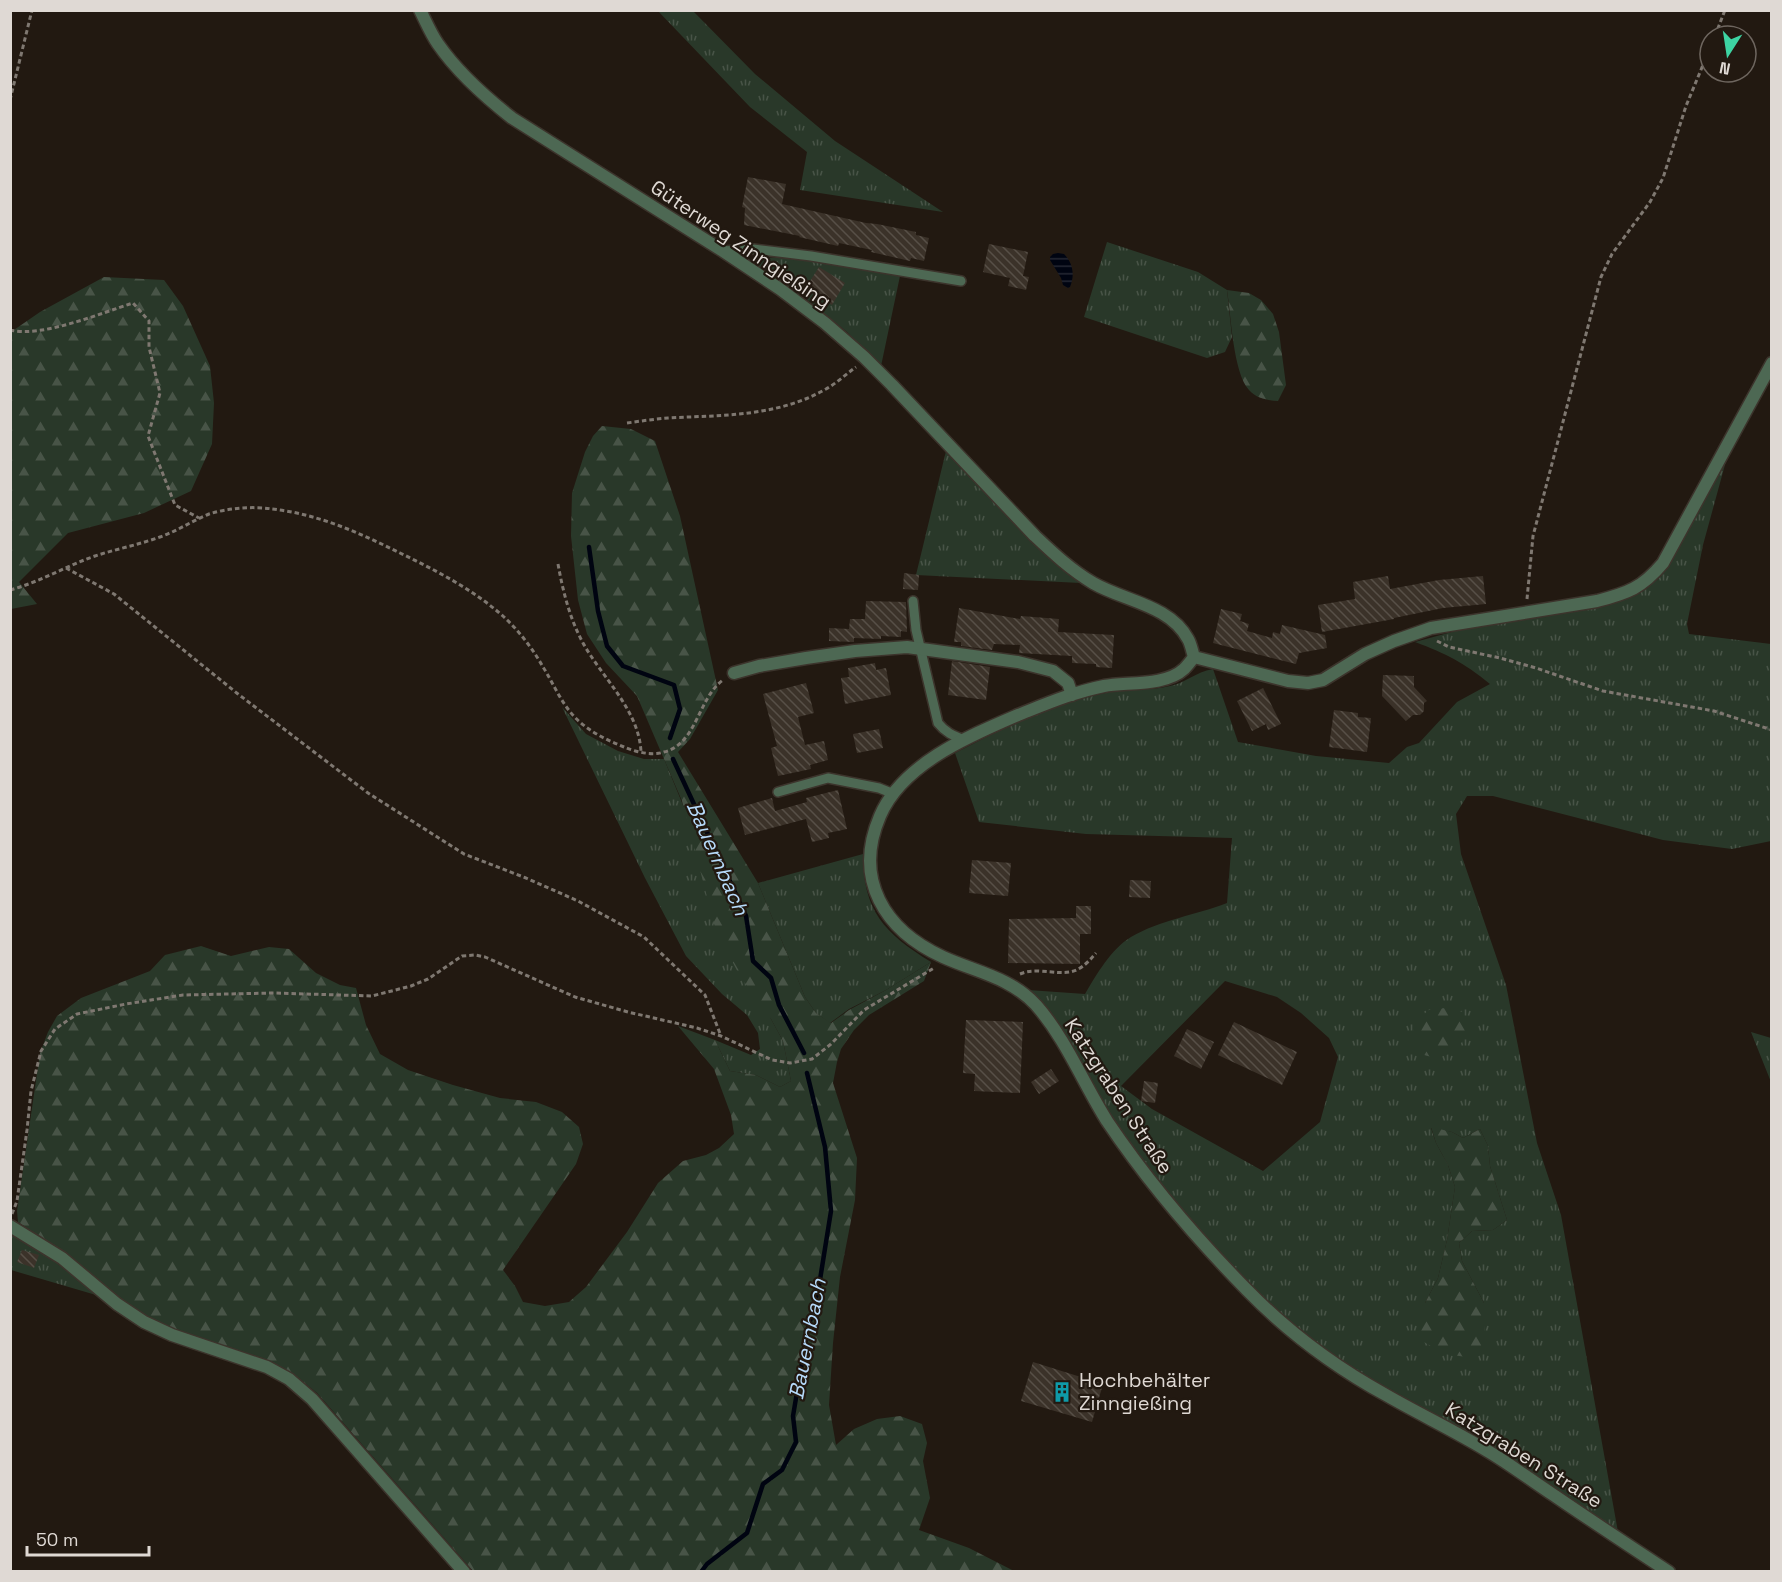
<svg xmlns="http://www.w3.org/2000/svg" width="1782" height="1582" font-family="'Space Grotesk',sans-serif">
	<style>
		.grass { fill: url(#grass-tufts); fill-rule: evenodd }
		.forest { fill: url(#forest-firs) }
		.water { fill: url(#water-rules) }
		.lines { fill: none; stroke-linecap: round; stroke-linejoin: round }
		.stream { stroke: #000411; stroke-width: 4.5 }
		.building { fill: url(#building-back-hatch) }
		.service-casing { stroke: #3c342c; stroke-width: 12 }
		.minor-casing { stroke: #3c342c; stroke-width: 15 }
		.path { stroke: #7f7871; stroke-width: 3; stroke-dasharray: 4.5 3; stroke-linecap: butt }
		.service { stroke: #4d6853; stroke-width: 9 }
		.minor { stroke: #4d6853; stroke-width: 12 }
		.labels { text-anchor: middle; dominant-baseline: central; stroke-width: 4.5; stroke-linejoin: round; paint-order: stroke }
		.street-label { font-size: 20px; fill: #dfd9d4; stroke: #221911 }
		.poi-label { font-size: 20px; fill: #dfd9d4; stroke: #221911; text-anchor: start }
		.water-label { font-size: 21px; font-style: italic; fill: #b6dafa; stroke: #221911 }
	</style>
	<defs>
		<pattern id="grass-tufts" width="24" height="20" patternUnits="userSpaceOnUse" patternTransform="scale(1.5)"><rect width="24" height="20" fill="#293829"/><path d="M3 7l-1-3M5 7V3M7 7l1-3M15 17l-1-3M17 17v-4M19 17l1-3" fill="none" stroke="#485447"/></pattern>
		<pattern id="forest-firs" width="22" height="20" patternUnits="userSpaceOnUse" patternTransform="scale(1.5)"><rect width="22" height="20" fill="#293829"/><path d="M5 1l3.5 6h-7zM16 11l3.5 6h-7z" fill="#485447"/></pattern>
		<pattern id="water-rules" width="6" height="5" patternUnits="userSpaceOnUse" patternTransform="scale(1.5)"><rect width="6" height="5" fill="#000411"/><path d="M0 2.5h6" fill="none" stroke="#252833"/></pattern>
		<pattern id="building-back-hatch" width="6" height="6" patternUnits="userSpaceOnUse" patternTransform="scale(1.5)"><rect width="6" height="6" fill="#3b3229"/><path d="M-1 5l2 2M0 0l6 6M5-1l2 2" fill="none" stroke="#574f47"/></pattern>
	</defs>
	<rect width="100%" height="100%" fill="#221911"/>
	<path class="grass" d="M658 11H693L755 74 835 141 943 212 800 190 807 152 750 107Z
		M1107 242 1198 272 1227 290 1232 337 1225 352 1207 358 1084 317Z
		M792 257 900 276 881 366 847 332 804 297 750 260 762 258Z
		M946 451 1045 554 1081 583 916 575Z
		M1726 461 1703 545 1687 624 1689 634 1771 644V841L1732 849 1663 840 1493 796H1467L1456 814 1461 854 1506 985 1537 1143 1561 1215 1618 1532 1494 1448 1354 1372 1293 1327 1233 1269 1162 1188 1132 1149 1106 1108 1050 1012 1028 990 1085 994C1097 974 1111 949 1131 937 1160 920 1196 915 1227 903L1232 838 1086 834 979 822 955 753C1003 728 1056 702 1110 692 1130 688 1151 691 1170 686 1186 683 1195 672 1213 669L1238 742 1316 756 1389 763 1407 747 1419 743 1457 702 1490 684C1463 662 1447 654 1415 642L1459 630 1610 604 1643 591 1660 577 1675 554ZM1225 981 1277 997 1301 1013 1329 1038 1338 1057 1320 1122 1263 1171 1152 1109 1121 1086ZM1431 1128 1452 1132 1463 1138 1480 1129 1488 1146 1490 1166 1507 1220 1493 1230 1472 1231 1459 1243 1462 1261 1484 1303H1425L1438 1278 1447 1240 1455 1187 1448 1165 1436 1143Z
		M562 707 586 734 618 751 644 759H664L771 1019 783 1041 791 1081 780 1087 756 1075 730 1071 715 1040 751 1055 760 1049 758 1033 747 1015 722 994 686 956 645 878Z
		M863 854C863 911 884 933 931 962L886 990 849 1009 830 1023 816 1013 805 997 758 883Z
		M1751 1032 1771 1038V1082Z
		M10 1235C43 1250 69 1271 96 1295L11 1270Z"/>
	<path class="forest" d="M104 277 164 280 183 306 210 366 214 403 212 444 191 491 144 513 68 533 19 582 37 604 11 609V332L40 312Z
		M1227 290 1249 293 1261 300 1273 314 1279 332 1286 385 1278 401C1267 400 1257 399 1249 390 1233 373 1231 314 1227 290Z
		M602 426 631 429 655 441 680 516 718 690 690 739 678 752 758 883 805 997 816 1013 831 1023 849 1010 886 990 931 962 924 981 869 1015 854 1030 841 1049 837 1062 833 1083 857 1158 855 1200 840 1277 833 1343 829 1405 836 1445 854 1429 877 1419 900 1416 922 1424 927 1443 923 1461 930 1498 919 1530 969 1548 1014 1571H473L317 1393 292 1373 270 1361 174 1330 147 1318 121 1301 66 1254 18 1222 17 1211 40 1053 48 1032 57 1016 81 998 150 971 165 955 201 946 231 956 269 947 289 949 316 973 340 985 356 988 366 1025 380 1054 408 1070 453 1085 500 1098 536 1102 562 1112 579 1127 583 1144 576 1164 503 1270 515 1286 523 1302 545 1306 569 1302 586 1287 627 1232 658 1183 683 1161 706 1155 719 1148 734 1134 731 1115 714 1069 678 1026 715 1040 730 1071 756 1075 780 1087 791 1081 783 1041 771 1019 740 976 716 931 682 801 637 696 606 663 587 634 578 600 571 536 572 493 585 452 593 436Z
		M1445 1008 1463 1012 1470 1030C1458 1050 1446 1063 1421 1054L1414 1037V1022L1429 1010Z
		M1431 1127 1452 1132 1463 1138 1480 1129 1488 1146 1490 1166 1507 1220 1493 1230 1472 1231 1459 1243 1462 1261 1484 1303 1487 1312 1482 1345 1466 1357 1446 1354 1422 1341 1418 1323 1425 1303 1438 1278 1447 1240 1455 1187 1448 1165 1436 1143Z"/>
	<path class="water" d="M1058 253 1064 254C1073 263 1075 275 1070 287L1068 288 1063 285 1061 278 1050 260V257L1053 254Z"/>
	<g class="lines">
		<path class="stream" d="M589 547 598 611 607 646 623 666 674 685 680 709 670 738
			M673 759 746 916 753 961 771 978 779 1005 804 1053
			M701 1572 707 1564 747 1533 763 1484 782 1470 796 1442 793 1416 807 1333 819 1286 831 1211 825 1147 807 1073"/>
	</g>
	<path class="building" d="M748 177 786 184 782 204 866 223 877 224 916 232V235L929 238 924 261 911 258 910 261 871 252 872 250 839 243 838 246 799 237 800 236 744 225 745 208 742 207Z
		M989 244 1028 252 1023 276 1029 277 1026 290 1008 286 1010 278 983 272Z
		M819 267 845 283 832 305 805 289Z
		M904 573 919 575 918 590 903 589Z
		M1388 576 1390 589 1439 580 1483 576 1486 604 1443 608 1394 618V619L1322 632 1318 605 1355 599 1353 582Z
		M866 601 906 602 907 632 901 631V637L881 636V639L854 638V642L829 641V628L849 629 850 619H865Z
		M959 608 1020 619 1021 616 1059 619 1058 632 1114 635 1112 668 1096 667V664L1072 663V656L1019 653 1020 645 994 644 992 650 961 646V642H954Z
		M1221 609 1242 614 1240 621 1249 624 1247 631 1272 638 1273 632 1280 634 1282 625 1325 635 1327 648 1299 653 1296 664 1213 643Z
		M952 661 990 667 986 700 948 695Z
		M875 663 876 670 886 668 891 695 845 704 841 678 849 677 848 668Z
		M1383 675 1414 676V687L1427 701 1424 703V711L1420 715H1413L1406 721 1382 696Z
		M806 683 814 713 798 717 805 745 824 741 828 760 810 765 811 769 778 776 771 748 777 746 763 694Z
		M1263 688 1281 724 1268 730 1266 724 1252 731 1237 701Z
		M1334 710 1358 713V717L1371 718 1367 752 1329 747Z
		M879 729 883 748 857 753 853 734Z
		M838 790 847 829 828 833 829 838 812 842 806 819 745 835 738 808 772 798 775 811 807 802 806 798Z
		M972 860 1011 863 1008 896 969 893Z
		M1130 880 1151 881 1150 898 1129 897Z
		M1076 906H1091V934H1080V964L1008 963 1009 919 1076 918Z
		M966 1020 1023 1022 1020 1093 974 1091 975 1074 963 1073Z
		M1234 1022 1297 1052 1282 1085 1218 1055Z
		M1187 1029 1214 1042 1201 1069 1174 1056Z
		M1051 1069 1059 1081 1039 1094 1031 1082Z
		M1144 1081 1158 1083 1155 1103 1141 1101Z
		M22 1250 39 1255 34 1268 17 1262Z
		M1033 1362 1103 1384 1092 1422 1021 1401Z"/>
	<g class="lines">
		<g class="service-casing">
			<path id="service" d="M723 251 753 249 811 256 961 281
				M913 601 916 630 938 723C945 732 953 736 965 740
				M778 792 828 778 879 788 894 794"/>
		</g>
		<g class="minor-casing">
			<path id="minor" d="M420 10C426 22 431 34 438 44 458 73 484 96 512 118L723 251 780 289 825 323 864 357 892 385 1035 536C1053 553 1071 570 1093 583 1124 601 1170 605 1188 639 1191 644 1192 651 1194 657
				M1194 657C1191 661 1188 665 1184 669 1166 686 1128 682 1104 686 1074 692 1046 704 1018 715 969 736 902 764 880 816 853 879 884 930 943 957 976 972 1010 977 1036 1005 1066 1039 1083 1083 1107 1121 1148 1182 1196 1238 1247 1290 1288 1332 1335 1367 1386 1395 1419 1414 1453 1430 1486 1450 1510 1464 1532 1481 1555 1496 1593 1522 1631 1547 1669 1572
				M1194 657 1288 681 1308 683 1323 680 1365 654 1394 641 1431 628 1597 601C1628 593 1642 588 1663 563L1772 363
				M734 673 759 666 806 658 855 651 907 647 1018 662 1053 671 1068 683 1072 695
				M10 1226 62 1258 117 1304 144 1322 172 1335 267 1367 289 1379 312 1399 464 1572"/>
		</g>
		<path class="path" d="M1715 36 1725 10
			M10 100 32 10
			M10 330C42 338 101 313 133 303L149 321V347L160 393 148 436 175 505 199 518
			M627 423C641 421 655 419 668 418 723 415 777 417 826 389 837 383 846 374 856 367
			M558 564C563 592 570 619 583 643 603 679 639 710 641 752
			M66 568 114 594 238 694 368 793 464 854 526 878 578 901 644 937 705 995 721 1036
			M10 590C40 582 66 566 95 556 116 549 138 545 160 537 177 531 192 521 209 514 228 508 253 506 272 509 318 514 360 533 400 553 437 571 474 590 504 617 519 631 533 649 543 667 555 686 563 708 581 723 594 734 609 741 624 747 636 752 652 756 664 752 697 744 698 698 723 680
			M1527 599 1533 536 1601 277 1612 254 1650 202 1663 178 1686 106 1710 48
			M1437 641 1449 647 1500 658 1536 668 1603 691 1714 711 1772 730
			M1020 974C1027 971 1032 971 1039 971 1068 973 1076 977 1096 953
			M12 1214 17 1201 27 1130 31 1091 41 1051 55 1029 77 1014 126 1004 183 995 274 993 372 996 411 986 428 979 462 956 475 955 485 957 575 997 628 1012 697 1028 721 1036 772 1060 790 1063 812 1059 831 1044 864 1010 934 968"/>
		<use href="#service" class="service"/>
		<use href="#minor" class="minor"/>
	</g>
	<defs>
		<g id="building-bare" transform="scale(1.62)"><path d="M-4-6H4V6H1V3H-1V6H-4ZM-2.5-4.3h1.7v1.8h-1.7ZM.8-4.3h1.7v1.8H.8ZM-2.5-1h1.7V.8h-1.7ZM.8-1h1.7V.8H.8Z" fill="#0f9aa8" stroke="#221911" stroke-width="2.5" paint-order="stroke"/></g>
	</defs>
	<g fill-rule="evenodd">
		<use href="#building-bare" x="1062" y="1392"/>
	</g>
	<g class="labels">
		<g class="street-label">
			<text transform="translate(741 244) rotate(34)">Güterweg Zinngießing</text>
			<text transform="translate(1119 1096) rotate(57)">Katzgraben Straße</text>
			<text transform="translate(1524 1455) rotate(32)">Katzgraben Straße</text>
		</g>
		<g class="poi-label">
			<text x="1079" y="1380">Hochbehälter<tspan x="1079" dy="23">Zinngießing</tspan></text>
		</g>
		<g class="water-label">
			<text transform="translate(718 858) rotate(66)">Bauernbach</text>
			<text transform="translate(807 1339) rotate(-79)">Bauernbach</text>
		</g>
	</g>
	<rect width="1782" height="1582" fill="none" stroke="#dfd9d4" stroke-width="24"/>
	<g transform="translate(1728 54) rotate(192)"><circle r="28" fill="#221911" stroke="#6e665f" stroke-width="1.5"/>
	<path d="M0-4.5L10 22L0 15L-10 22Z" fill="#3dd4a3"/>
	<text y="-9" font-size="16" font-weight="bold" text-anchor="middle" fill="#dfd9d4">N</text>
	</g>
	<path d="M27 1546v9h122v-9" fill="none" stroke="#dfd9d4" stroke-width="3"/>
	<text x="36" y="1546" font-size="18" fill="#dfd9d4" stroke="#221911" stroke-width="4.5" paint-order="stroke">50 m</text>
</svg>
